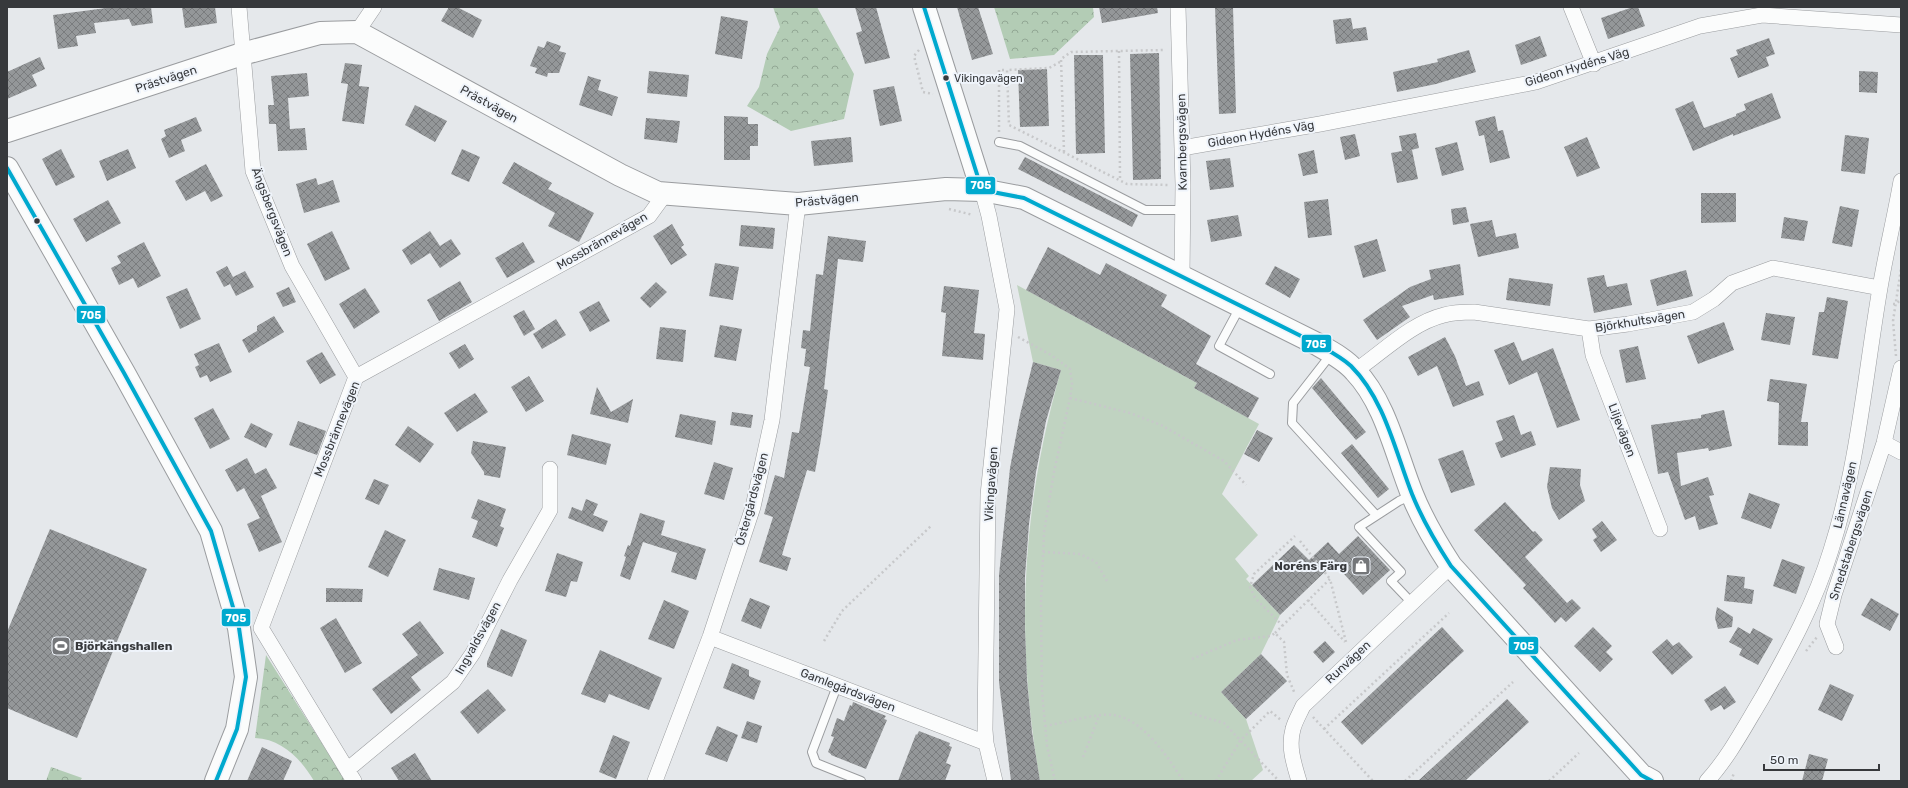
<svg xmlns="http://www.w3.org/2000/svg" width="1908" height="788" font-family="Rubik,sans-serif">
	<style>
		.forest { fill: url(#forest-crowns) }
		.park { fill: #c0d3c1 }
		.building { fill: url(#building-cross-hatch) }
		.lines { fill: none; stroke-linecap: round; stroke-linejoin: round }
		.lane-casing { stroke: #9a9c9f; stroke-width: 10 }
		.street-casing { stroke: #9a9c9f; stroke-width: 16 }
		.secondary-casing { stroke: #9a9c9f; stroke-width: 24 }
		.path { stroke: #c7c8ca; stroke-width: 2.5; stroke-dasharray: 2 3; stroke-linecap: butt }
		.lane { stroke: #fbfcfc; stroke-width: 8 }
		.street { stroke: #fbfcfc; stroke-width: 15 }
		.secondary { stroke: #fbfcfc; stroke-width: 22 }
		.bus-1-casing { stroke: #eff4fb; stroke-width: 7 }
		.bus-1 { stroke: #00a9ce; stroke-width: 4 }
		.bus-dot { fill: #37393c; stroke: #eff4fb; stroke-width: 1.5 }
		.labels { text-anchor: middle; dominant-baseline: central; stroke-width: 4; stroke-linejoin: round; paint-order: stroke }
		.bus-label { font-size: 11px; fill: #37393c; stroke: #eff4fb; text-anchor: start }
		.street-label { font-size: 12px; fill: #37393c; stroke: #eff4fb }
		.poi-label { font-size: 12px; font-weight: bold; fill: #37393c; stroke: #eff4fb; text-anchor: end }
		.line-badge { stroke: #eff4fb; stroke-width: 1.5 }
		.badge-label { font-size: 11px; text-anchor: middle; font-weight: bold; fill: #fff }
	</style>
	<defs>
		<pattern id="forest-crowns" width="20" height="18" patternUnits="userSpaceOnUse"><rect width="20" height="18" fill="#b3ccb5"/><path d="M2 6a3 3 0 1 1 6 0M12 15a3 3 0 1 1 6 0" fill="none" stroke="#92a794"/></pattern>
		<pattern id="building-cross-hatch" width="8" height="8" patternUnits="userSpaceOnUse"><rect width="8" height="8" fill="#949799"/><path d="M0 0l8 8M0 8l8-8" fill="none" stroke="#7a7c7e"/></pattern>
	</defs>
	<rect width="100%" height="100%" fill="#e5e8eb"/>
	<path class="forest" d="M773 7H817L854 74 844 119 791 131 747 106 759 87 767 54 780 27Z
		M994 7H1093L1094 17 1054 55 1010 59Z
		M266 655 335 764 345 781H314C301 759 282 739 255 738Z
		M51 767 82 778 80 781H46Z"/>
	<path class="park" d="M1017 285 1197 383 1194 388 1259 424 1222 494 1258 535 1235 559 1249 576 1246 579 1280 615 1261 654 1221 692 1246 719 1263 770 1251 781H1040C1015 637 1021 511 1061 370L1033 362Z"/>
	<path class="building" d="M114 7H151L153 23 132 26 129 19 94 23 96 33 76 36 78 46 58 49 53 15Z
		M182 7H215L217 23 185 28Z
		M449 7H457L482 20 473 38 441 21Z
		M855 7H876L890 58 865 64 856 33 862 31Z
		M957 7H978L993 54 972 60Z
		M1099 7H1157L1158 13 1102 23Z
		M1215 7H1233L1236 113 1219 114Z
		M1633 7H1638L1645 26 1608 39 1601 18Z
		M721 16 748 21 742 59 715 54Z
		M1351 18 1353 29 1366 27 1368 40 1336 44 1333 20Z
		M1540 36 1547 56 1521 65 1515 45Z
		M1769 38 1775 54 1766 57 1769 66 1738 78 1730 58 1738 55 1736 50Z
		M547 41 561 46 559 51 566 53 559 73H548L547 77 535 73 537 68 530 66 538 46 544 48Z
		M1469 50 1476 72 1436 84 1397 92 1393 72 1438 62 1437 59Z
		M1159 53 1161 179 1133 180 1130 54Z
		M1074 55H1103L1105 153 1076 154Z
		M40 57 45 69 32 75 37 86 7 99V72Z
		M345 63 362 65 359 86 369 87 364 124 342 121 348 84 341 83Z
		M1047 69 1049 126 1020 127 1018 70Z
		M649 71 689 75 687 97 647 93Z
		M1859 71 1878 72 1877 93 1859 92Z
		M307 73 309 96 288 98 290 129 305 128 307 150 278 151 276 124H269L268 105H274L271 76Z
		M588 76 601 80 598 90 618 97 612 116 579 105Z
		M894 86 902 121 880 126 873 90Z
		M1772 93 1781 118 1733 136V134L1693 151 1675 109 1693 101 1704 128 1736 116V114L1746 110 1744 104Z
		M415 105 447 121 435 142 405 125Z
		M724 116 748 117V124H758V146H750V160H724Z
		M1495 116 1498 131 1503 130 1510 158 1490 163 1484 135 1479 136 1475 121Z
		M196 117 202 131 181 140 185 151 169 158 161 139 166 136 164 130Z
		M646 118 680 121 677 143 644 139Z
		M1416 133 1419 148 1407 151 1412 150 1418 179 1397 183 1391 153 1402 151 1399 136Z
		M1355 134 1360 156 1345 160 1340 137Z
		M1845 135 1869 138 1865 174 1841 171Z
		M851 137 853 162 814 166 811 141Z
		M1587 137 1600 168 1577 177 1564 147Z
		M1457 142 1464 170 1442 176 1435 148Z
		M61 149 75 177 56 186 42 159Z
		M128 149 136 168 107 181 99 161Z
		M462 149 480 157 469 182 451 174Z
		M1314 150 1318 173 1303 176 1298 154Z
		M1025 157 1138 215 1132 227 1018 169Z
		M1230 158 1234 187 1210 190 1206 161Z
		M514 162 552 183 548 189 594 213 579 242 548 226 555 213 502 183Z
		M206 164 223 196 211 202 205 191 186 201 175 181Z
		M316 178 318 185 333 180 340 202 304 213 296 184Z
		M1701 193H1736V222L1701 223Z
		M1328 199 1332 235 1308 238 1304 202Z
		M108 200 121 223 86 242 73 219Z
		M1840 206 1859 210 1852 247 1832 243Z
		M1466 207 1469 222 1453 225 1451 209Z
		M1238 215 1242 236 1211 242 1207 220Z
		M1784 217 1808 221 1804 241 1781 238Z
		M1492 220 1496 237 1516 233 1519 248 1478 257 1470 224Z
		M672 224 684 245 681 247 687 255 671 265 653 236Z
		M741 225 775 228 773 249 739 246Z
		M332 231 350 269 325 281 307 244Z
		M430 231 440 246 451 239 461 254 440 268 430 253 411 265 402 250Z
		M828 236 866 241 863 262 838 259 824 389 828 390 821 439 815 472 807 470 782 555 791 558 787 571 759 562 773 517 764 514 775 475 784 478 792 432 799 433 810 367 804 366 806 349 801 348 803 330 810 331 816 274 823 275Z
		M1377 239 1386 271 1363 278 1354 246Z
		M144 242 161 276 138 288 133 278 119 285 111 268 121 263 117 256Z
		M523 242 535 262 507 278 495 258Z
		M1048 247 1100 275 1106 263 1167 295 1161 306 1211 336 1196 364 1259 398 1248 418 1194 388 1197 383 1026 290Z
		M715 263 739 267 733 300 709 296Z
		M1460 264 1464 295 1434 300 1433 295 1402 306 1410 317 1377 340 1363 320 1410 287 1431 279 1429 270Z
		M227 266 233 277 245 271 254 287 236 296 230 284 224 287 216 272Z
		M1275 266 1300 279 1290 298 1265 284Z
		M1686 270 1693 296 1657 306 1650 280Z
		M1604 275 1607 287 1627 283 1632 305 1594 313 1587 278Z
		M1509 278 1553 284 1550 306 1506 300Z
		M460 281 472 302 439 321 427 300Z
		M656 282 667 292 650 308 640 298Z
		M944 286 979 290 974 333 985 334 983 360 942 356 946 313 941 312Z
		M289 287 296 302 283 307 276 293Z
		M187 288 201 319 180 329 166 297Z
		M365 288 380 312 354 329 339 304Z
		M1827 297 1848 301 1838 359 1812 355 1819 312H1824Z
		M599 301 610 321 590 332 579 312Z
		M524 310 535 329 524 336 513 316Z
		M1766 313 1795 317 1790 345 1761 340Z
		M274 316 284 332 249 353 242 340 257 331V326Z
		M556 319 566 335 542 349 533 334Z
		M1724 322 1734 350 1698 364 1687 336Z
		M720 325 742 329 736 361 714 357Z
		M660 327 686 330 683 362 656 359Z
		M1445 337 1455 356 1466 386 1479 381 1484 395 1453 407 1437 366 1418 376 1408 357Z
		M1514 342 1522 361 1553 348 1580 420 1557 428 1537 372 1509 385 1494 350Z
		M219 343 232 372 210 382 207 375 200 378 195 367 199 365 194 354Z
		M465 344 474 359 459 369 449 353Z
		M1638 346 1646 379 1626 383 1619 350Z
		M322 352 336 375 320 384 306 361Z
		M1033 362 1061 370 1046 421 1036 472 1029 524 1025 576V629L1027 680 1032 732 1040 781H1011L999 682V575L1010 468 1020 415Z
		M529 376 544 401 526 412 511 387Z
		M1321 378 1366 432 1356 440 1312 388Z
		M1770 379 1807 384 1801 422H1808V446L1778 445 1779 403 1767 401Z
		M597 387 611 412 633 399 628 423 590 414Z
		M475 393 488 412 457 432 444 413Z
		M213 408 230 439 210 449 194 418Z
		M1724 410 1732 446 1709 451 1708 448 1677 453 1681 486 1708 477 1714 495 1709 496 1718 524 1699 530 1695 516 1685 520 1668 472 1658 474 1651 425 1701 418V415Z
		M732 412 753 415 751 428 730 425Z
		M680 414 716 421 712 445 675 437Z
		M1514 415 1521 435 1531 431 1536 445 1501 458 1495 443 1503 440 1496 421Z
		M298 421 326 431 317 455 289 445Z
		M251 423 273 434 266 448 244 437Z
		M408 426 434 444 420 463 395 445Z
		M1257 430 1273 438 1259 462 1244 454Z
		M572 434 611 444 606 465 567 455Z
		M473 441 506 447 500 478 484 475V472L471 453Z
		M1352 444 1389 489 1378 498 1341 453Z
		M1463 450 1475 485 1451 493 1438 459Z
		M247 458 255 474 266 468 277 488 261 496 282 542 259 552 247 524 260 518 244 488 237 492 225 470Z
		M714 462 733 468 724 500 704 494Z
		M1550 467 1581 469 1580 485 1585 501 1559 520 1552 508 1547 487Z
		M374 479 389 485 379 505 365 499Z
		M1749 493 1780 504 1771 529 1741 518Z
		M478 499 506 509 500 526 504 528 497 547 472 537 478 521 471 518Z
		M586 499 598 504 593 515 608 521 603 532 568 518 572 507 582 511Z
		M1505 502 1533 532 1535 531 1543 540 1525 557 1567 603 1572 599 1581 608 1566 622 1561 617 1555 623 1523 588 1526 585 1474 530Z
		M640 513 665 521 661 535 706 549 696 580 671 572 677 553 643 542 630 580 620 576 626 557 624 556 628 545 630 546Z
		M1602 521 1617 540 1601 552 1593 540 1597 537 1592 529Z
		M50 529 147 569 77 738 7 708V632Z
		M385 530 406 540 388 577 368 567Z
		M1358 536 1390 570 1363 595 1334 563 1280 615 1252 585 1294 545 1309 560 1328 542 1339 554Z
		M557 553 583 562 577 582 571 581 566 597 545 591Z
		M1782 559 1805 567 1796 594 1773 586Z
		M439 568 475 578 469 600 433 590Z
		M1727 575 1745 577 1744 588 1754 590 1752 604 1724 601Z
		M326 588 363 589 362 602H326Z
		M750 598 770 606 761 629 741 621Z
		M1871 598 1899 614 1890 631 1861 615Z
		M664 600 689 611 674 649 648 639Z
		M1717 607 1733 617 1732 627 1718 629 1715 618Z
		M336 618 362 663 345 673 320 628Z
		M420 621 444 653 411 677 421 690 391 714 372 689 418 655 402 634Z
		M1442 627 1464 651 1362 745 1341 722Z
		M1593 627 1612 646 1606 652 1613 659 1600 672 1574 646Z
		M1738 627 1750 634 1753 628 1773 639 1758 665 1739 655 1742 649 1729 642Z
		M501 629 527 640 512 677 487 667V662Z
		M1667 639 1673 646 1679 642 1693 657 1672 675 1652 652Z
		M1325 641 1335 652 1323 663 1313 652Z
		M600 650 662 678 649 710 609 694 605 703 581 694Z
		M1261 654 1287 681 1246 719 1221 692Z
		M732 663 749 670V676L761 681 754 700 723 688Z
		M1830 684 1854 695 1842 721 1818 710Z
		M1725 686 1736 702 1724 710 1721 705 1711 711 1704 700Z
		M488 689 506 710 478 734 460 712Z
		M1507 699 1529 722 1465 781H1418Z
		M853 702 886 716 884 719 887 720 866 769 831 755V754L828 752 834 737 831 736 837 718 844 721 850 705 852 706Z
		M747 721 762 726 757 743 741 738Z
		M717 726 738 735 727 762 705 754Z
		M919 731 950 743 949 746 952 747 946 763 951 765 945 781H898L916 734 917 735Z
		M613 735 630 742 616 779 599 772Z
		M262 747 292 761 283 781H247Z
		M415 753 432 781H399L391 768Z
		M1809 754 1828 759 1822 781H1802Z"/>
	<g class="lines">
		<g class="lane-casing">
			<path id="lane" d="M999 142 1020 146 1145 210H1183
				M1240 307 1219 346 1270 374
				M1332 353 1293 403 1292 423 1376 515
				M1412 603 1391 581 1401 572 1359 527 1399 501 1412 495
				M837 686 812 752 816 763 861 781"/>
		</g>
		<g class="street-casing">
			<path id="street" d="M239 7 253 171 292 266 356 377
				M1178 7 1183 185 1182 276
				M1571 7 1594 64
				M357 32 374 7
				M1182 148 1320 124 1536 82 1700 26 1762 15 1901 25
				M982 190 989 216 1007 309 988 495 985 730 986 743 995 781
				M1589 329 1593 355 1660 529
				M1355 371C1383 352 1411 323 1444 315 1454 312 1464 312 1474 312L1589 329 1628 324 1693 312 1714 299 1732 283 1773 268 1880 288
				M1884 443 1901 452
				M710 637 986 743
				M1836 647 1827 624 1834 595 1884 443 1901 368
				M347 770 453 682 473 653 510 580 550 510V469
				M354 781 261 628 356 377 649 216 665 194
				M655 781 710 637 753 507 772 420 798 204
				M1299 781C1294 764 1288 747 1293 729 1295 721 1300 713 1303 706L1451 566
				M1707 781C1729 757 1745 726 1762 698 1789 650 1815 603 1831 550 1858 465 1865 376 1880 288 1886 252 1895 216 1901 181"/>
		</g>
		<g class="secondary-casing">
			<path id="secondary" d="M924 7 982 190 1024 198 1315 343C1329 351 1345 359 1355 371 1385 402 1396 454 1412 494 1422 519 1436 543 1451 566L1641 775 1652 781
				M7 131 242 54 320 33 357 32 620 175 658 193 798 204 946 189 982 190
				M7 168 124 373 211 531 239 628 246 677 237 729 216 781"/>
		</g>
		<path class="path" d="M919 50 914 56 923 92 933 94
			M1119 51 1120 180
			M1060 62 1049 68 1007 70 1009 125 1127 184 1168 185
			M999 132V70H1007
			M1064 152 1061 59 1071 52 1165 50
			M949 209 973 215
			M1893 304H1895L1901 300
			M1018 337 1051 355 1070 369 1072 384 1070 398 1054 472 1044 532 1041 603 1042 692 1047 746 1055 781
			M1896 356 1893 321 1901 269
			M1070 398 1130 413 1161 425 1224 461 1246 485
			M1300 541 1330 579
			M1043 552 1080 554 1096 562 1107 581
			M1308 600 1345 642
			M1283 626 1255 598 1250 587 1254 574 1295 536
			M1275 633 1330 579 1346 642
			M824 641 842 611 932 525
			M1806 651 1817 637
			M1192 659 1237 640 1271 636 1275 633 1284 642 1287 675 1295 694
			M1190 713 1224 723 1279 781
			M1313 717 1373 781
			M1045 726C1063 723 1096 713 1113 715 1142 718 1169 758 1183 781
			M1324 729 1449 613
			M1083 757 1099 716
			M1216 781 1240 741 1270 711 1281 720
			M1405 781 1513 682
			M1549 781 1579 753
			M1731 781 1734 773"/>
		<use href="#lane" class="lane"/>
		<use href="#street" class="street"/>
		<use href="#secondary" class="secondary"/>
		<g class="bus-1-casing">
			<path id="bus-1" d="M924 7 982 190 1024 198 1315 343C1327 350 1340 356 1351 366 1385 400 1395 451 1412 494 1422 519 1436 543 1451 566L1641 775 1652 781
				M7 168 124 373 211 531 239 628 246 677 237 729 216 781"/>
		</g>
		<use href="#bus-1" class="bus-1"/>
	</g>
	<defs>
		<g id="shop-square" transform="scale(1)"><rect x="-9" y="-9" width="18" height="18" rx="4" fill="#747679" stroke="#eff4fb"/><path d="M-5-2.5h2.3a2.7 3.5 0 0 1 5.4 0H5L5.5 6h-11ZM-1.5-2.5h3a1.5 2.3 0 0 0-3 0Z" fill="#fff"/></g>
		<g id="stadium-square" transform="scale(1)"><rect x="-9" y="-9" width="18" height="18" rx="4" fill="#747679" stroke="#eff4fb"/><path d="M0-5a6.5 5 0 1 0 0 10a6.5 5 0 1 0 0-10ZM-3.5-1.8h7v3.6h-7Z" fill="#fff"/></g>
	</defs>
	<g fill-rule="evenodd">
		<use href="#shop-square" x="1361" y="566"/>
		<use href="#stadium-square" x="61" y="646"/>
	</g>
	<g class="bus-dot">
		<circle cx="946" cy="78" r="3.5"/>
		<circle cx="37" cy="221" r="3.5"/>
	</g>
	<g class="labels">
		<g class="bus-label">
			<text x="954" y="78">Vikingavägen</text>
		</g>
		<g class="street-label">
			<text transform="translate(1577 67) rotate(-17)">Gideon Hydéns Väg</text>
			<text transform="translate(166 79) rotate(-18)">Prästvägen</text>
			<text transform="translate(489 104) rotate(29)">Prästvägen</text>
			<text transform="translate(1261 134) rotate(-10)">Gideon Hydéns Väg</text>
			<text transform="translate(1182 142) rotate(-91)">Kvarnbergsvägen</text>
			<text transform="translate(827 200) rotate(-5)">Prästvägen</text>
			<text transform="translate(272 212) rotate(69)">Ängsbergsvägen</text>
			<text transform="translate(602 241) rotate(-30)">Mossbrännevägen</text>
			<text transform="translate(1640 321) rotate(-9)">Björkhultsvägen</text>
			<text transform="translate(337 429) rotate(-68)">Mossbrännevägen</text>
			<text transform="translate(1622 430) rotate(69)">Liljevägen</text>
			<text transform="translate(991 484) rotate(-86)">Vikingavägen</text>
			<text transform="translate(1845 495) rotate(-77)">Lännavägen</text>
			<text transform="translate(752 499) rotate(-75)">Östergårdsvägen</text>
			<text transform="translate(1851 545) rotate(-72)">Smedstabergsvägen</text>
			<text transform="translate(478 638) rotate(-61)">Ingvaldsvägen</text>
			<text transform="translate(1348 662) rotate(-43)">Runvägen</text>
			<text transform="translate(848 690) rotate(21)">Gamlegårdsvägen</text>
		</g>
		<g class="poi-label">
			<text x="1347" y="566">Noréns Färg</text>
			<text x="75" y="646" text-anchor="start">Björkängshallen</text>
		</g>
	</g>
	<g class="line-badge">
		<rect x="965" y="176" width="31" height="19" rx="4" fill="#00a9ce"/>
		<rect x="76" y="305" width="30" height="19" rx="4" fill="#00a9ce"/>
		<rect x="1301" y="334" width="31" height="19" rx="4" fill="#00a9ce"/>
		<rect x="221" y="608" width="30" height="19" rx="4" fill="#00a9ce"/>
		<rect x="1508" y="636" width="31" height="19" rx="4" fill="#00a9ce"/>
	</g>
	<g class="badge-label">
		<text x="981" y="189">705</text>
		<text x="91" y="319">705</text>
		<text x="1316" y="348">705</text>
		<text x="236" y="622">705</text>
		<text x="1524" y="650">705</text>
	</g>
	<rect width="1908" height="788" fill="none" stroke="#37393c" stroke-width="16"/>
	<path d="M1764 764v6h115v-6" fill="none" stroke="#37393c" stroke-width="2"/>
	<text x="1770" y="764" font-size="12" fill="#37393c" stroke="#eff4fb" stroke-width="3" paint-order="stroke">50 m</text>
</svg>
